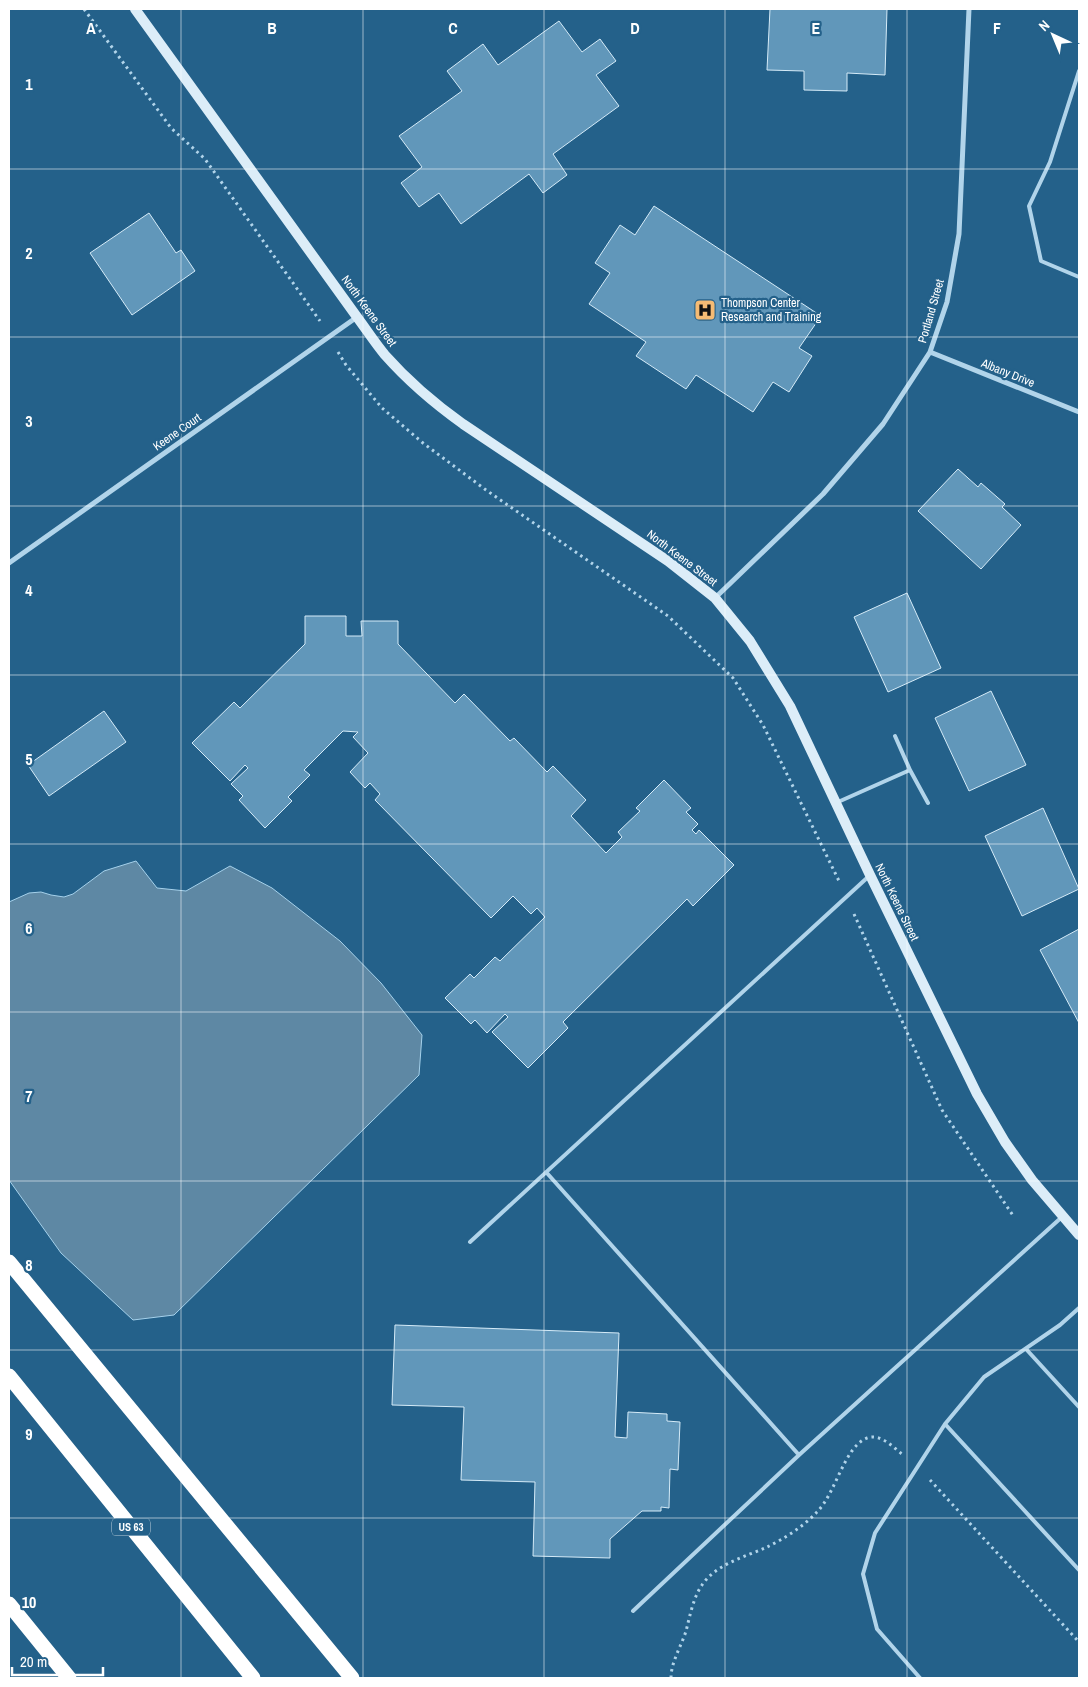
<svg xmlns="http://www.w3.org/2000/svg" width="1088" height="1687" font-family="'Archivo Narrow',sans-serif">
	<style>
		.water { fill: #5e88a4; stroke: #a5d1eb }
		.building { fill: #6197ba; stroke: #d5ebf8 }
		.lines { fill: none; stroke-linecap: round; stroke-linejoin: round }
		.path { stroke: #b1d4ea; stroke-width: 3; stroke-dasharray: 2.5 4; stroke-linecap: butt }
		.lane { stroke: #b1d4ea; stroke-width: 4 }
		.street { stroke: #b1d4ea; stroke-width: 5 }
		.secondary { stroke: #dcedf8; stroke-width: 10 }
		.highway { stroke: #fff; stroke-width: 15 }
		.grid { fill: none; stroke: #fff; stroke-width: 1; stroke-opacity: 0.55 }
		.labels { text-anchor: middle; dominant-baseline: central; stroke-width: 4.5; stroke-linejoin: round; paint-order: stroke }
		.shield { fill: #24618a; stroke: #bdd0dc; stroke-width: 1 }
		.shield-label { font-size: 11px; font-weight: bold; fill: #fff }
		.poi-label { font-size: 12px; fill: #fff; stroke: #24618a; text-anchor: start }
		.street-label { font-size: 12px; fill: #fff; stroke: #24618a }
		.grid-label { font-size: 16px; text-anchor: middle; font-weight: bold; fill: #fff; stroke: #24618a; stroke-width: 4.5; stroke-linejoin: round; paint-order: stroke }
	</style>
	<rect width="100%" height="100%" fill="#24618a"/>
	<path class="water" d="M136 861 157 888 186 891 230 866 272 888 340 941 381 983 422 1035 419 1075 174 1315 133 1320 61 1253 9 1180V902L29 893 41 892 51 895 64 897 73 894 104 871Z"/>
	<path class="building" d="M770 9H887L885 75 847 73V91L804 90V71L767 70Z
		M559 21 582 52 600 39 616 61 596 75 619 106 553 154 567 175 543 193 529 174 461 224 439 193 419 207 401 183 422 167 399 136 462 91 447 71 483 44 498 65Z
		M654 206 821 316 799 348 812 356 789 392 773 382 753 412 696 375 686 389 636 356 646 342 589 304 610 273 595 263 620 225 635 235Z
		M149 213 176 253 181 250 195 271 132 315 90 253Z
		M958 469 978 487 981 483 1005 504 1002 507 1021 525 981 569 918 511Z
		M907 593 941 668 888 692 854 617Z
		M305 616H346V636H362L361 621H398V644L455 703 464 694 510 741 514 738 547 772 553 766 586 800 571 816 606 853 622 837 618 832 640 811 636 808 664 780 691 808 686 812 698 824 692 830 696 834 699 830 734 865 693 906 687 899 563 1022 568 1028 528 1068 492 1032 508 1017 505 1014 487 1033 475 1020 471 1024 445 998 470 974 474 978 495 957 500 961 545 917 537 908 531 914 513 896 491 918 375 800 380 794 370 783 365 788 350 772 368 753 353 737 358 732 343 731 304 770 310 775 288 797 292 801 265 828 239 800 243 796 231 784 248 768 245 765 230 781 192 743 234 702 240 708 305 644Z
		M991 691 1026 765 969 791 935 718Z
		M104 711 126 742 49 796 28 765Z
		M1043 808 1079 889 1022 916 985 836Z
		M1079 929V1023L1040 950Z
		M395 1325 619 1333 615 1437 627 1438 628 1412 667 1414V1421L680 1422 678 1470 670 1469 669 1508 661 1507V1511H642L610 1539V1558L533 1556 535 1482 461 1480 464 1407 392 1405Z"/>
	<g class="lines">
		<path class="path" d="M84 9 171 128 205 159 320 321
			M338 352 346 365 382 408 423 443 486 490 668 616 733 678 763 725 839 881
			M854 914 942 1110 1014 1217
			M930 1480 1079 1642
			M671 1678C671 1662 681 1647 686 1631 690 1616 693 1598 702 1585 716 1564 745 1557 767 1547 784 1539 804 1526 817 1512 836 1493 844 1447 867 1438 881 1433 894 1448 903 1455"/>
		<path class="lane" d="M1079 71 1050 162 1029 206 1041 261 1079 277
			M910 770 928 803
			M838 802 910 770 895 736
			M546 1172 799 1455
			M470 1242 868 877
			M1026 1349 1079 1407
			M945 1424 1079 1570
			M633 1611 799 1455 1063 1216
			M920 1678 877 1629 863 1574 875 1533 945 1424 984 1377 1060 1325 1079 1308"/>
		<path class="street" d="M930 352 1079 412
			M9 563 357 317
			M715 598 823 494 883 424 930 352 947 302 959 234 969 9"/>
		<path class="secondary" d="M135 9 357 317C366 329 375 343 385 355 408 381 435 404 463 424L668 561 715 598 750 641 790 706 870 875 977 1094 1005 1142 1032 1180 1079 1235"/>
		<path class="highway" d="M9 1262 352 1678
			M9 1376 253 1678
			M9 1604 69 1678"/>
	</g>
	<path class="grid" d="M181 9V1678M363 9V1678M544 9V1678M725 9V1678M907 9V1678M9 169H1079M9 337H1079M9 506H1079M9 675H1079M9 844H1079M9 1012H1079M9 1181H1079M9 1350H1079M9 1518H1079"/>
	<defs>
		<g id="hospital-square" transform="scale(1.125)"><rect x="-9" y="-9" width="18" height="18" rx="4" fill="#f5bb74" stroke="#24618a"/><path d="M-5-5h3v3.5h4V-5h3V5h-3V1.5h-4V5h-3Z" fill="#111"/></g>
	</defs>
	<g fill-rule="evenodd">
		<use href="#hospital-square" x="705" y="310"/>
	</g>
	<g class="labels">
		<rect class="shield" x="112" y="1518.5" width="38" height="17" rx="4"/>
		<g class="shield-label">
			<text x="131" y="1527">US 63</text>
		</g>
		<g class="poi-label">
			<text x="721" y="303">Thompson Center<tspan x="721" dy="14">Research and Training</tspan></text>
		</g>
		<g class="street-label">
			<text transform="translate(369 311) rotate(54)">North Keene Street</text>
			<text transform="translate(931 311) rotate(-74)">Portland Street</text>
			<text transform="translate(1008 373) rotate(22)">Albany Drive</text>
			<text transform="translate(177 432) rotate(-35)">Keene Court</text>
			<text transform="translate(682 558) rotate(37)">North Keene Street</text>
			<text transform="translate(897 902) rotate(64)">North Keene Street</text>
		</g>
	</g>
	<g class="grid-label">
		<text x="91" y="34">A</text>
		<text x="272" y="34">B</text>
		<text x="453" y="34">C</text>
		<text x="635" y="34">D</text>
		<text x="816" y="34">E</text>
		<text x="997" y="34">F</text>
		<text x="29" y="90">1</text>
		<text x="29" y="259">2</text>
		<text x="29" y="427">3</text>
		<text x="29" y="596">4</text>
		<text x="29" y="765">5</text>
		<text x="29" y="934">6</text>
		<text x="29" y="1102">7</text>
		<text x="29" y="1271">8</text>
		<text x="29" y="1440">9</text>
		<text x="29" y="1608">10</text>
	</g>
	<rect width="1088" height="1687" fill="none" stroke="#ffffff" stroke-width="20"/>
	<g transform="translate(1053 35) rotate(316)" stroke="#24618a" stroke-width="4" paint-order="stroke">
	<path d="M0-4L9 19L0 12L-9 19Z" fill="#ffffff"/>
	<text y="-8" font-size="14" font-weight="bold" text-anchor="middle" fill="#ffffff">N</text>
	</g>
	<path d="M12 1667v8h91v-8" fill="none" stroke="#ffffff" stroke-width="2.5"/>
	<text x="20" y="1667" font-size="15" fill="#ffffff" stroke="#24618a" stroke-width="4" paint-order="stroke">20 m</text>
</svg>
